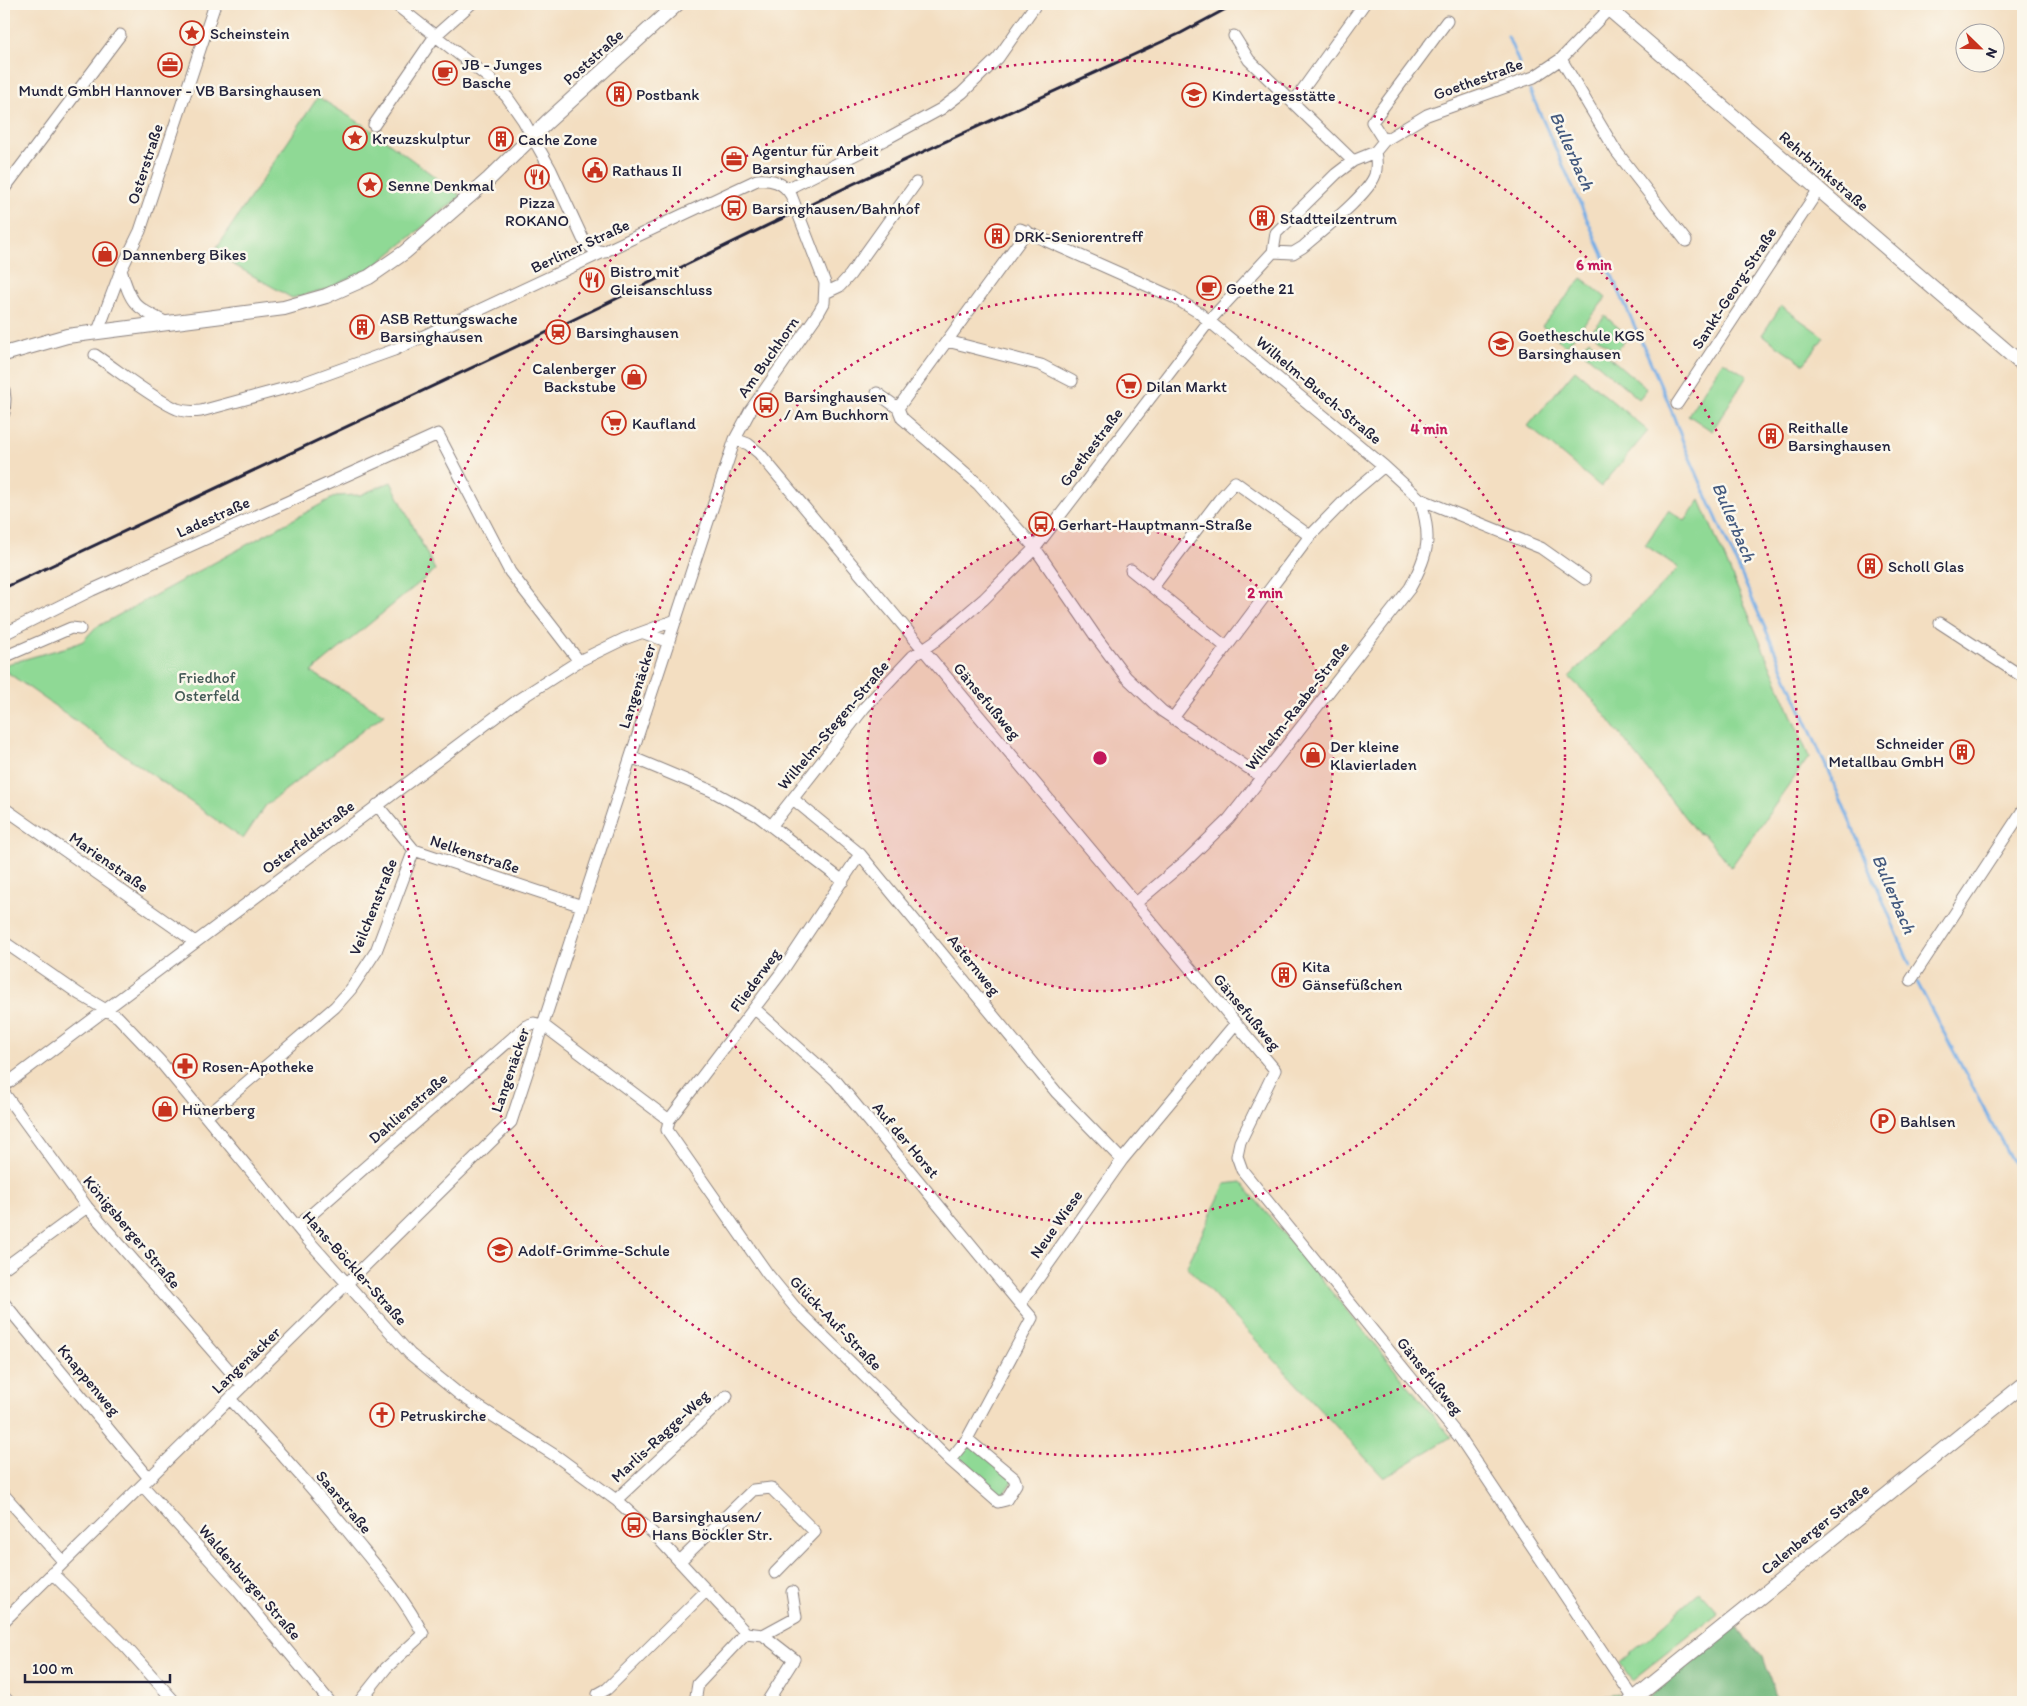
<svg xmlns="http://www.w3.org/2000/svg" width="2027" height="1706" font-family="Itim,sans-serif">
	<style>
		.green { fill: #8fd995; stroke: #587e68 }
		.forest { fill: #73b97e; stroke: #4a6e5c }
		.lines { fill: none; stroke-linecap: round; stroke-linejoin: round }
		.stream { stroke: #76aee6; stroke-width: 3 }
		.minor-casing { stroke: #8a807e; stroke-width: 13 }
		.major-casing { stroke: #8a807e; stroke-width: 16 }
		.minor { stroke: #fff; stroke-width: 11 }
		.major { stroke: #fff; stroke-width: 14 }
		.rail { stroke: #22223b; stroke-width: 3 }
		.ring { fill: none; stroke: #c2185b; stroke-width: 2.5; stroke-dasharray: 2.5 5 }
		.labels { text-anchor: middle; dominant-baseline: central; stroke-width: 5; stroke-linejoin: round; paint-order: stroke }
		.poi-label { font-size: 16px; fill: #22223b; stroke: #fbf7ec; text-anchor: start }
		.street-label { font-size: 16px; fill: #22223b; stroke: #fbf7ec }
		.park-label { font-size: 16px; fill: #435956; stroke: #fbf7ec }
		.water-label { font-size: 18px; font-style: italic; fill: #445a7f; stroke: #fbf7ec }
		.centre { fill: #c2185b; stroke: #fbf7ec; stroke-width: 2.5 }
		.ring-label { font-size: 15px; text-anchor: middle; font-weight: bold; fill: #c2185b; stroke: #fbf7ec; stroke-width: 5; stroke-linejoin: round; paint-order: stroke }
	</style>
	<rect width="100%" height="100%" fill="#fbf7ec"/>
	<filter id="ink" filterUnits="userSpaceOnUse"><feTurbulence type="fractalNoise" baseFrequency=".02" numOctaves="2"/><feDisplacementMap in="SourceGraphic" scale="10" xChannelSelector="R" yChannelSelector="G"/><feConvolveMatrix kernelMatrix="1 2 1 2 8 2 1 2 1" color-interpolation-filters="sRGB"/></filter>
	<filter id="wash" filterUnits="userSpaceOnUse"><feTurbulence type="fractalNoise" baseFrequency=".0096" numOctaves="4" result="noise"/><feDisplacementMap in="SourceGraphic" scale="20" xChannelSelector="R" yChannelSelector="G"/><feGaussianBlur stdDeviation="1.12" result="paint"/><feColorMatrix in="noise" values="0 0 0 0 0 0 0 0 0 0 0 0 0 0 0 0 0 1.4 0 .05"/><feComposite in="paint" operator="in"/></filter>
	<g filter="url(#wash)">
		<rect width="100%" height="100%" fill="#f3dec1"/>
		<path class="green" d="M318 97 373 131 461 196 376 265 327 289 292 298 213 253Z
			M1582 278 1606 298 1566 346 1542 326Z
			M1781 306 1824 337 1804 364 1762 335Z
			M1605 316 1628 336 1615 352 1591 332Z
			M1589 340 1647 389 1639 399 1581 350Z
			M1723 361 1747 376 1712 431 1688 415Z
			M1575 370 1648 431 1601 487 1528 426Z
			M391 482 435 570 311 672 384 714 266 805 243 839 4 670V665L71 646 83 641 95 628 336 496 360 495Z
			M1700 500 1809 757 1731 867 1704 835 1697 833 1595 702 1569 677 1679 568 1645 545 1669 510 1685 521Z
			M1241 1182 1451 1437 1384 1478 1187 1266 1225 1184Z
			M967 1439 1014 1478 998 1502 950 1460Z
			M1700 1592 1718 1612 1632 1680 1620 1663Z
			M1619 1694 1615 1702H1598L1605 1696Z"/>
		<path class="forest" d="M1736 1627 1763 1658 1778 1702H1651L1650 1697Z"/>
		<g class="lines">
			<path class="stream" d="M1508 37 1519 63
				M1530 91 1667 399 1685 447 1840 798 1910 965
				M1917 982 2023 1182"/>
		</g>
	</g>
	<g filter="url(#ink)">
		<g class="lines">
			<g class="minor-casing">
				<path id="minor" d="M395 4 490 79 507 97 523 120 551 170 583 239C589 247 594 251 605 252
					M1234 36 1249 60 1353 161
					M1561 59 1616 151 1686 241
					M1293 103 1364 4
					M374 125 435 36 471 4
					M1384 141 1372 122 1447 21
					M4 189 120 35
					M787 189 886 139 941 109 962 93 998 58 1036 4
					M1020 229 1173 297 1198 312 1384 466 1420 499 1541 548 1585 579
					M1273 252 1293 253 1303 247C1320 232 1368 195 1375 175 1377 167 1377 161 1375 152
					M121 270C132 306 134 306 167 323
					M825 293 840 286 850 275 916 183
					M98 331 121 270 140 231 215 4
					M947 341 1041 365 1072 381
					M4 390 5 399 4 413
					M877 393 898 408 1027 231
					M1677 404 1819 189
					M898 408 902 418 978 484 1035 548 1096 637 1126 677 1162 711 1262 777
					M735 439 748 444 759 453 1275 1070 1240 1142 1237 1156 1242 1170 1460 1438 1634 1699
					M1131 570 1226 647
					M1153 587 1219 500 1235 482 1310 536
					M1940 623 2023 677
					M644 633 669 642
					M4 634 92 590 438 434 510 572 579 661
					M4 657 71 628 80 629
					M1173 718 1310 536 1351 494 1384 466
					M631 757 712 791 758 816 843 881
					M793 799 860 854 1057 1093 1122 1160
					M377 805 414 850 582 906
					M4 808 195 942
					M772 825 864 708 913 656 935 641 984 599 1035 548 1210 320 1273 252 1276 233 1336 174 1353 161 1375 152 1384 141 1427 115 1534 77 1561 59 1609 9
					M860 854 781 973 669 1120 667 1130 767 1273 798 1311 950 1460 998 1502 1006 1500 1016 1484 1014 1478 967 1439
					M1136 903 1187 860 1229 819 1410 588C1429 553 1432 537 1420 499
					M4 942 79 994 118 1017 159 1060 307 1239 410 1354 459 1394 559 1458 616 1500 655 1535 746 1633 763 1635 796 1617 792 1592
					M1911 980 2023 810
					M755 1009 836 1081 1020 1304
					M4 1086 518 700 579 661 624 639 676 620
					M4 1093 87 1207 243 1386
					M206 1117 335 1007 351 989 376 951 414 850
					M297 1227 526 1026 534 1023 543 1025 669 1120
					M4 1268 87 1207
					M4 1303 149 1478
					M230 1399C275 1446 318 1494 359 1545 383 1574 406 1601 423 1634L386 1668 359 1702
					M950 1460 967 1439 1032 1318 1020 1304 1122 1160 1236 1023
					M142 1485 238 1591 330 1702
					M4 1495 64 1562
					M616 1500 727 1396
					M680 1561 753 1490 771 1488 815 1532 775 1573
					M52 1573 126 1647 175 1702
					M4 1621 511 1122 735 439 750 411 819 312 824 303 825 283 791 195C783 182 772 179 757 180L394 350 297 385 201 411C192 412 185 412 177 409 152 398 119 371 95 355
					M763 1635 794 1659 767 1702
					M598 1694 607 1689 707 1590
					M4 1697 9 1702
					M695 1702 698 1684 746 1633"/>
			</g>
			<g class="major-casing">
				<path id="major" d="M1603 4 2023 365
					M4 354 67 336 284 308 326 296 369 277 405 252 489 179 547 122 677 4
					M1630 1702 2023 1385"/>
			</g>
			<use href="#minor" class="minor"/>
			<use href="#major" class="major"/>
			<path class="rail" d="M4 588 556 328 853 184 1181 33 1235 4"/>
		</g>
	</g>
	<circle cx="1100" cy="758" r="233" fill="#c2185b" fill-opacity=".12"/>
	<g class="ring">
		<circle cx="1100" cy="758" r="233"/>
		<circle cx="1100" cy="758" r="465"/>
		<circle cx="1100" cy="758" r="698"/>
	</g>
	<defs>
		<g id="sight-ring" transform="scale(1.25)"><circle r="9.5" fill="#fbf7ec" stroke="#c8321e" stroke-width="1.5"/><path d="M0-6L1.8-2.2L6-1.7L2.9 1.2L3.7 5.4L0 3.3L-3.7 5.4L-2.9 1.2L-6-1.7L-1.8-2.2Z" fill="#c8321e"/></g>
		<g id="office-ring" transform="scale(1.25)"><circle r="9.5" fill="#fbf7ec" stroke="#c8321e" stroke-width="1.5"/><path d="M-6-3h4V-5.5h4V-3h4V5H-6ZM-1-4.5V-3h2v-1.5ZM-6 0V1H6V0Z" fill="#c8321e"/></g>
		<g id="cafe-ring" transform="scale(1.25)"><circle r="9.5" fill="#fbf7ec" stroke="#c8321e" stroke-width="1.5"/><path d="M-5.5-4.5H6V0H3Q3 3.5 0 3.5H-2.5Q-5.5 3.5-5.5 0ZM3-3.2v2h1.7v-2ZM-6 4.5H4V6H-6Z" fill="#c8321e"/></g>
		<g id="building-ring" transform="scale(1.25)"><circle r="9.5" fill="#fbf7ec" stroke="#c8321e" stroke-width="1.5"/><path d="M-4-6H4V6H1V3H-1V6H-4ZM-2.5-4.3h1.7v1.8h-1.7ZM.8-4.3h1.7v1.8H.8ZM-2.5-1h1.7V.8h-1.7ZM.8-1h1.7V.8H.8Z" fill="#c8321e"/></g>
		<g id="school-ring" transform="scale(1.25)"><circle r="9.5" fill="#fbf7ec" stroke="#c8321e" stroke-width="1.5"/><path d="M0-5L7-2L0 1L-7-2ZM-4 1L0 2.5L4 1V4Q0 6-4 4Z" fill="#c8321e"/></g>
		<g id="civic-ring" transform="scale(1.25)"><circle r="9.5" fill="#fbf7ec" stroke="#c8321e" stroke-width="1.5"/><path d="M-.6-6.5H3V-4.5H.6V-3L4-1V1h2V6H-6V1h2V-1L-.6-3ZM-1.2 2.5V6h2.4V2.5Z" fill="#c8321e"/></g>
		<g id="restaurant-ring" transform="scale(1.25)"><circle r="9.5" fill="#fbf7ec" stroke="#c8321e" stroke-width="1.5"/><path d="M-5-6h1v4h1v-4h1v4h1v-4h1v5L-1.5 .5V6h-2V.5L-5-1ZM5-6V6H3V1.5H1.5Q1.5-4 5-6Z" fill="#c8321e"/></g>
		<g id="bus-ring" transform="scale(1.25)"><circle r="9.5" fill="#fbf7ec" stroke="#c8321e" stroke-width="1.5"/><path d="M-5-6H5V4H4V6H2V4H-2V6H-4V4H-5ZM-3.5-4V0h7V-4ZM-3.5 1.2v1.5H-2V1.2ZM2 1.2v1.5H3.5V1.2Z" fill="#c8321e"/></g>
		<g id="shop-ring" transform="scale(1.25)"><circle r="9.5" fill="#fbf7ec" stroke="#c8321e" stroke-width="1.5"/><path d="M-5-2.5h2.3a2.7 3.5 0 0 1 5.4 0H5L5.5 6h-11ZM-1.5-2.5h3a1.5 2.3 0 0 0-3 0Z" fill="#c8321e"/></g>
		<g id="station-ring" transform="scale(1.25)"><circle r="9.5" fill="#fbf7ec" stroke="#c8321e" stroke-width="1.5"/><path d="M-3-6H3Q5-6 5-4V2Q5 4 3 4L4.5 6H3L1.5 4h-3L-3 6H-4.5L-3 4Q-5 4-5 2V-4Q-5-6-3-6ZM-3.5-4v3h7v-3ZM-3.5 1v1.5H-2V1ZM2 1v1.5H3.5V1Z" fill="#c8321e"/></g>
		<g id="supermarket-ring" transform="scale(1.25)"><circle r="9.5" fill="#fbf7ec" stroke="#c8321e" stroke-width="1.5"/><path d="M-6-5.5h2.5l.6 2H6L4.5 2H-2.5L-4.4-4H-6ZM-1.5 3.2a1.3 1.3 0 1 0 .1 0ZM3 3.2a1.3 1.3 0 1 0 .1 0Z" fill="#c8321e"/></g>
		<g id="pharmacy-ring" transform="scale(1.25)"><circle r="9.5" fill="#fbf7ec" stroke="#c8321e" stroke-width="1.5"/><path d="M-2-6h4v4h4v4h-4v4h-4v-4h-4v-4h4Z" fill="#c8321e"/></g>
		<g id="parking-ring" transform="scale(1.25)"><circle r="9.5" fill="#fbf7ec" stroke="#c8321e" stroke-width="1.5"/><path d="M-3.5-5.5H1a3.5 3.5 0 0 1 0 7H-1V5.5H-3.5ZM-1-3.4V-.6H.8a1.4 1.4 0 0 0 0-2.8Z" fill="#c8321e"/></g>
		<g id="church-ring" transform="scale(1.25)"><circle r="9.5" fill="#fbf7ec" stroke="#c8321e" stroke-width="1.5"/><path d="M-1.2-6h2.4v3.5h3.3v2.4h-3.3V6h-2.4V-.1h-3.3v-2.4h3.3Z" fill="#c8321e"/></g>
	</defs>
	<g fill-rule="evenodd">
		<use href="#sight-ring" x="192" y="33"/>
		<use href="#office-ring" x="170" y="65"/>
		<use href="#cafe-ring" x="445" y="73"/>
		<use href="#building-ring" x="619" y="94"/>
		<use href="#school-ring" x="1194" y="95"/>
		<use href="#sight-ring" x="355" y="138"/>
		<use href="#building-ring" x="501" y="139"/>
		<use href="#office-ring" x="734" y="159"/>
		<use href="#civic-ring" x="595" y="170"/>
		<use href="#restaurant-ring" x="537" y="177"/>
		<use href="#sight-ring" x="370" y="185"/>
		<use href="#bus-ring" x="734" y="208"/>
		<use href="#building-ring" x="1262" y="218"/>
		<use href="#building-ring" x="997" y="236"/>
		<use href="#shop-ring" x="105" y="254"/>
		<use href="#restaurant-ring" x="592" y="280"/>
		<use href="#cafe-ring" x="1209" y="288"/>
		<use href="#building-ring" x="362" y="327"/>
		<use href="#station-ring" x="558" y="332"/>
		<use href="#school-ring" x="1501" y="344"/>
		<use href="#shop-ring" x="634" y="377"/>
		<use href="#supermarket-ring" x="1129" y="386"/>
		<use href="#bus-ring" x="766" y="405"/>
		<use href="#supermarket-ring" x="614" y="423"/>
		<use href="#building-ring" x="1771" y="436"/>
		<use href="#bus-ring" x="1041" y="524"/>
		<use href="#building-ring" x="1870" y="566"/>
		<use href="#building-ring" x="1962" y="752"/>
		<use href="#shop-ring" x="1313" y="755"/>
		<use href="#building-ring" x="1284" y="975"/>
		<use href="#pharmacy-ring" x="185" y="1066"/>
		<use href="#shop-ring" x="165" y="1109"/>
		<use href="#parking-ring" x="1883" y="1121"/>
		<use href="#school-ring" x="500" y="1250"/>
		<use href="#church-ring" x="382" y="1415"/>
		<use href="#bus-ring" x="634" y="1525"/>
	</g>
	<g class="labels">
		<g class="poi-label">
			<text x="210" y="33">Scheinstein</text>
			<text x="462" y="64">JB - Junges<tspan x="462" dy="18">Basche</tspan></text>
			<text x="170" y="90" text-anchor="middle">Mundt GmbH Hannover - VB Barsinghausen</text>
			<text x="636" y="94">Postbank</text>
			<text x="1212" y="95">Kindertagesstätte</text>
			<text x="372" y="138">Kreuzskulptur</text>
			<text x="518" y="139">Cache Zone</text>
			<text x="752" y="150">Agentur für Arbeit<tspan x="752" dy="18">Barsinghausen</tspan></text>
			<text x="612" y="170">Rathaus II</text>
			<text x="388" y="185">Senne Denkmal</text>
			<text x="537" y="202" text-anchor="middle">Pizza<tspan x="537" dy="18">ROKANO</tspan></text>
			<text x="752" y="208">Barsinghausen/Bahnhof</text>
			<text x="1280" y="218">Stadtteilzentrum</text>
			<text x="1014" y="236">DRK-Seniorentreff</text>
			<text x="122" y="254">Dannenberg Bikes</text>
			<text x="610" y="271">Bistro mit<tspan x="610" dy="18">Gleisanschluss</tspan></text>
			<text x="1226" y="288">Goethe 21</text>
			<text x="380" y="318">ASB Rettungswache<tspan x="380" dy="18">Barsinghausen</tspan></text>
			<text x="576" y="332">Barsinghausen</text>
			<text x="1518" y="335">Goetheschule KGS<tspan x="1518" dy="18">Barsinghausen</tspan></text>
			<text x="616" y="368" text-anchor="end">Calenberger<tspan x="616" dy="18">Backstube</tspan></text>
			<text x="1146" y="386">Dilan Markt</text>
			<text x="784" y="396">Barsinghausen<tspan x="784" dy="18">/ Am Buchhorn</tspan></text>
			<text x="632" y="423">Kaufland</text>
			<text x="1788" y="427">Reithalle<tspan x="1788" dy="18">Barsinghausen</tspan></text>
			<text x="1058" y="524">Gerhart-Hauptmann-Straße</text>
			<text x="1888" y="566">Scholl Glas</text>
			<text x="1944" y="743" text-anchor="end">Schneider<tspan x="1944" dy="18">Metallbau GmbH</tspan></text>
			<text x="1330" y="746">Der kleine<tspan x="1330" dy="18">Klavierladen</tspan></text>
			<text x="1302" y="966">Kita<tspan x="1302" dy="18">Gänsefüßchen</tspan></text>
			<text x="202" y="1066">Rosen-Apotheke</text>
			<text x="182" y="1109">Hünerberg</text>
			<text x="1900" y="1121">Bahlsen</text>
			<text x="518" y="1250">Adolf-Grimme-Schule</text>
			<text x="400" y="1415">Petruskirche</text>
			<text x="652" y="1516">Barsinghausen/<tspan x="652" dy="18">Hans Böckler Str.</tspan></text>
		</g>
		<g class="street-label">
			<text transform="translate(593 57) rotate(-42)">Poststraße</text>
			<text transform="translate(1478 79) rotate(-20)">Goethestraße</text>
			<text transform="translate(145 164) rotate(-72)">Osterstraße</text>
			<text transform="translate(1824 171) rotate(41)">Rehrbrinkstraße</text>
			<text transform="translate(580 246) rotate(-25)">Berliner Straße</text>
			<text transform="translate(1734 288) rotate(-57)">Sankt-Georg-Straße</text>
			<text transform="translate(768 357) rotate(-55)">Am Buchhorn</text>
			<text transform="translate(1319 390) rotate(40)">Wilhelm-Busch-Straße</text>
			<text transform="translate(1091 447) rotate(-53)">Goethestraße</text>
			<text transform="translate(213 517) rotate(-24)">Ladestraße</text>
			<text transform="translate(637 686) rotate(-72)">Langenäcker</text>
			<text transform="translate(987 701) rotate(50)">Gänsefußweg</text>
			<text transform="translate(1297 706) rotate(-52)">Wilhelm-Raabe-Straße</text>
			<text transform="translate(833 725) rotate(-50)">Wilhelm-Stegen-Straße</text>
			<text transform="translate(308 837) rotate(-37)">Osterfeldstraße</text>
			<text transform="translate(475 854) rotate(18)">Nelkenstraße</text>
			<text transform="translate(109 862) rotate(35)">Marienstraße</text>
			<text transform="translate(373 907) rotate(-68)">Veilchenstraße</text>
			<text transform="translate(974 965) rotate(51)">Asternweg</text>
			<text transform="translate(755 980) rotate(-54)">Fliederweg</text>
			<text transform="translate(1247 1012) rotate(50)">Gänsefußweg</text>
			<text transform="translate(510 1070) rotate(-71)">Langenäcker</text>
			<text transform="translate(408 1108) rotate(-41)">Dahlienstraße</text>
			<text transform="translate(906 1140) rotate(50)">Auf der Horst</text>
			<text transform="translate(1056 1224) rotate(-55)">Neue Wiese</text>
			<text transform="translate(132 1232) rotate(50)">Königsberger Straße</text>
			<text transform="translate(355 1268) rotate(48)">Hans-Böckler-Straße</text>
			<text transform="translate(836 1323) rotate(46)">Glück-Auf-Straße</text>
			<text transform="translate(246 1360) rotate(-44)">Langenäcker</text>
			<text transform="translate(1430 1376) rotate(51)">Gänsefußweg</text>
			<text transform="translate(89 1380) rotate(50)">Knappenweg</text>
			<text transform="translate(660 1436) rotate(-43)">Marlis-Ragge-Weg</text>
			<text transform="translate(344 1502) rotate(50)">Saarstraße</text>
			<text transform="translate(1815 1529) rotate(-39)">Calenberger Straße</text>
			<text transform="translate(250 1582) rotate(49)">Waldenburger Straße</text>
		</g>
		<g class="park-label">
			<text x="207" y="677">Friedhof<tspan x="207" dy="18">Osterfeld</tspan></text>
		</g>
		<g class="water-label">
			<text transform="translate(1572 151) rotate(66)">Bullerbach</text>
			<text transform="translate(1734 522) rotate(67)">Bullerbach</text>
			<text transform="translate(1894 894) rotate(67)">Bullerbach</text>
		</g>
	</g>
	<circle cx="1100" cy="758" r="8" class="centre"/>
	<g class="ring-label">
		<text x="1594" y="270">6 min</text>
		<text x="1429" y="434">4 min</text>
		<text x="1265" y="598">2 min</text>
	</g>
	<rect width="2027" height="1706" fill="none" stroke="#fbf7ec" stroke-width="20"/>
	<g transform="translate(1980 48) rotate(113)"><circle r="24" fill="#fbf7ec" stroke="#a4a2a5"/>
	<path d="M0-4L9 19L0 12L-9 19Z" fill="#c8321e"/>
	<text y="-8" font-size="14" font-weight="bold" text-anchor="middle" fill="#22223b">N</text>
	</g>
	<path d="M25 1674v8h145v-8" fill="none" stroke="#22223b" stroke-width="2.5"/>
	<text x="32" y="1674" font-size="15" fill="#22223b" stroke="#fbf7ec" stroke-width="4" paint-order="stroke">100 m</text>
</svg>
